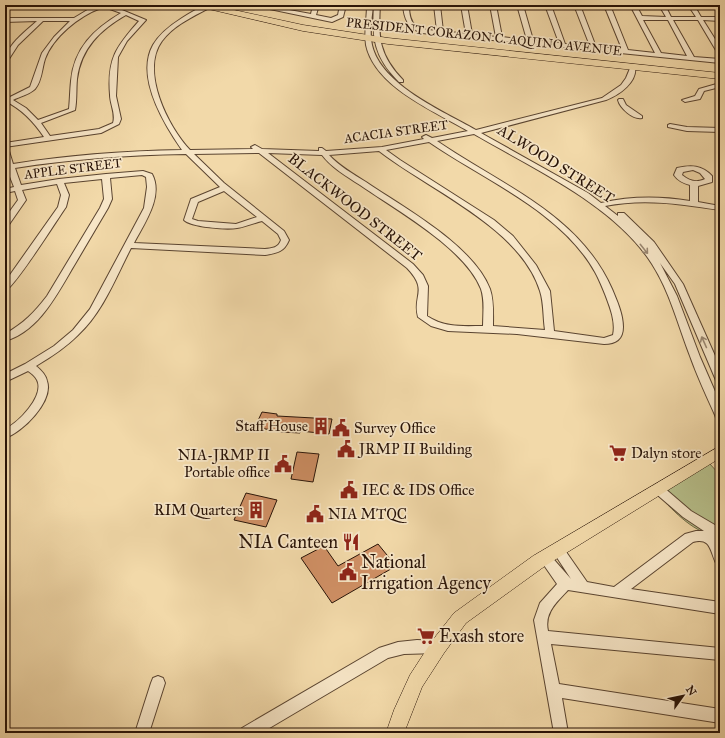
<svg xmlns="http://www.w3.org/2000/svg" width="725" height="738" font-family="'IM FELL Great Primer',serif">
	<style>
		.green { fill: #b7c08b; stroke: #706a49 }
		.building { fill: #d09065; stroke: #281307 }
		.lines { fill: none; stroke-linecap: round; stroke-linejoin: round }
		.minor-casing { stroke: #5a4430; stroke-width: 2 }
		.major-casing { stroke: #281307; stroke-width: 1 }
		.highway-casing { stroke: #281307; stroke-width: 1 }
		.minor { fill: #f7e6c7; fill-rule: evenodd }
		.major { fill: #f2d9a9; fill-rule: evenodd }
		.highway { fill: #f2d9a9; fill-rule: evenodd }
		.oneway { stroke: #9a8771 }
		.labels { text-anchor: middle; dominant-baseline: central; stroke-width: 3.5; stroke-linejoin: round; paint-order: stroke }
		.far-street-label { font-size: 13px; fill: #281307; stroke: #f7e6c7 }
		.street-label { font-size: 15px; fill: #281307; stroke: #f7e6c7 }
		.poi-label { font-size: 15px; fill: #281307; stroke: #f7e6c7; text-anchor: start }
		.near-poi-label { font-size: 18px; fill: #281307; stroke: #f7e6c7; text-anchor: start }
	</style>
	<rect width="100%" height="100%" fill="#f2d9a9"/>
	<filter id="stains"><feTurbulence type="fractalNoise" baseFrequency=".005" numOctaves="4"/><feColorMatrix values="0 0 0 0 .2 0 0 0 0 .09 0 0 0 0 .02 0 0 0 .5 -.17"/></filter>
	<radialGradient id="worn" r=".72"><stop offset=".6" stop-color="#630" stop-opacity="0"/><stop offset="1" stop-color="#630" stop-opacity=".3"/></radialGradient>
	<path class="green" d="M709 463 720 475V536C695 535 675 512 658 495Z"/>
	<path class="building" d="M262 412 277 414V416L332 419 329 434 300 431V433L282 432 255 427Z
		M297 452 319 454 313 482 291 479Z
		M246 493 277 500 266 527 234 520Z
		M378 544 396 566 332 603 301 558 324 546 338 566Z"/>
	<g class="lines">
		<g class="minor-casing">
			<path id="minor" d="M98 5H110L146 20 127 41 118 57 116 96 121 119 119 124 101 133 5 147V143L44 137C34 122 22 109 5 101V97L8 98 30 87 42 53 54 37 70 21H43L18 45 7 62 5 63C5 46 25 32 37 21L5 22V18H74L89 9ZM101 8H107L121 13C94 29 74 48 71 81 70 90 70 99 69 109L38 120 26 108 13 100C19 97 30 94 35 89 42 81 42 68 45 59 53 37 79 16 101 8ZM126 15 139 21C116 47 107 59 110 95 110 104 116 114 113 123L99 129 50 136 41 123 75 110C77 100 76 89 77 79 81 48 100 30 126 15Z
				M250 5H262L311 14 313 5H319L316 15 331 18 338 15 340 5H346L343 17 332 22Z
				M367 5H373C372 18 369 31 372 45 381 85 443 111 476 130L602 98 621 85 626 78 631 66H635C638 82 619 95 606 100L481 133 588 193 601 203C631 196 659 196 690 201V185C683 183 678 181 674 175L677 168C691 165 702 165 712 176V182L698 186V202L720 206V210C681 204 644 198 605 206L618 216V213H624L654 242 683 284 720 367V382L716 381 715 378 675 284 660 263 677 296 700 357 720 403V419L716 418 715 415C706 395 697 376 690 356 678 325 670 292 652 264 615 205 532 168 474 134L437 141C501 185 579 214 612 289 617 301 623 314 623 327 623 339 616 344 604 344L517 334 448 331 431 326 418 317C412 295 429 291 407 268L259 153 194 154 224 183 284 231 289 240C284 252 277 253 265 255L131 248C116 277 103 312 78 335 66 347 51 357 36 366 41 370 46 375 47 381 54 401 22 433 5 438V429C18 423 45 396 37 380 35 376 31 373 28 371L5 382V374L25 364 54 346 73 330 90 309 144 208 147 187 146 177 142 175 110 178 112 199 108 208C97 227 86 245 75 264 58 292 40 331 5 341V334C24 323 34 313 47 296L100 208 104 199 102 179 64 183 69 195 66 207C57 220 14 288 5 291V282L58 207 61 195 57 184 22 190 26 200 8 226H5V218L18 200 15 191 5 193V189L14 187 7 169H5V149L9 151 13 164C69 155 126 151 182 150 164 124 135 77 153 45 160 33 171 25 182 18 190 13 198 8 207 5L210 7 209 8C192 17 173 26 162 41 140 71 168 127 190 150L253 149 251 147 255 145 262 149 319 151V148H322L326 151 382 147 424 139 422 137 426 135 432 138 468 131C434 111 375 87 366 45 364 31 367 18 367 5ZM429 142C484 180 561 211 595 272 599 279 602 287 605 294 610 307 616 322 613 335L604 338 554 331 550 291 536 265 513 236 494 220 400 160 386 150ZM379 151C429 190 520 227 540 291 544 303 543 318 545 330L493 326C493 314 494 301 490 289 473 245 404 208 366 182 353 174 339 166 329 155ZM268 153 322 155C332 168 346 176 360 185 396 210 465 248 481 289 485 301 483 314 483 326 463 326 445 328 427 316L428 286 423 275 413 264ZM186 154 220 187 191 199 184 220C191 227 227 230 237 228 245 227 254 223 262 221L278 234 281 240C278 248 273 248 265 249L134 243C144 224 164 196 152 174L143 171 106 174 59 179 21 185 15 168C71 159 129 155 186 154ZM693 170 700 173 705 179C697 183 689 181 682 175L683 172ZM224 191 257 217 236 224 198 221 192 219 198 202Z
				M374 5H380C378 38 379 55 403 80V82H399C374 57 372 39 374 5Z
				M403 5H409C409 27 417 29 437 31L434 5H440L443 31 466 34 461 5H467L472 34 496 37 490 5H496L502 37 527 40 517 5H523L533 40 559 43 545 5H551L565 44 590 46 574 5H580L596 47 622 49 604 5H610L628 50 655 53 630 5H636L642 16 666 17 659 5H665L671 17H696L688 5H694L701 17H720V21L703 20 720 47V54L717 52 698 20H673L694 57 720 59V63L422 33C408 28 404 19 403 5ZM643 20H668L687 56 661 53Z
				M716 5H720V9L718 8Z
				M720 83V87L704 91 700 99 685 102 682 100 695 96 699 89Z
				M619 99H623L626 105 642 116V118C633 120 620 108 618 100Z
				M670 124 687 127 720 128V132L687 131 668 127V125Z
				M658 484 662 486 691 511 720 528V538L716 537 720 542V564L716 563C710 551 711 537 693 542L631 589 720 602V614L568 590C556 603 544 613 548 631L720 648V660L551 644 559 684 720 709V723L562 698 568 733H554L534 620 540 603 557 584 539 558 541 554 545 553 549 554 571 579 552 550 554 546 558 545 562 546 587 582 614 587 685 534 696 531H704L683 517 654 492 652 489 654 486Z
				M417 640 438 641 443 643 445 647 443 651 438 653 404 654 388 658 261 733H240L242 728 379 648 398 642Z
				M158 676 163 678 165 683 149 733H135L151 683 153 678Z"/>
		</g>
		<g class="major-casing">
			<path id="major" d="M720 446V458L545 566 466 623 444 653 422 687 404 733H386L394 710 410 675 432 641 454 613 533 556Z"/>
		</g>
		<g class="highway-casing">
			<path id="highway" d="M196 5H211L303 25 388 38 720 73V79L388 44 303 31 200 7Z"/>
		</g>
		<use href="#minor" class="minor"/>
		<use href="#major" class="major"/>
		<use href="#highway" class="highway"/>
	</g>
	<defs><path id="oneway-shaft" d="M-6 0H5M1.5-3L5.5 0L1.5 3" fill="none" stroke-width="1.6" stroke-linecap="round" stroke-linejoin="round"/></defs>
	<g class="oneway">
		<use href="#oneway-shaft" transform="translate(644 249) rotate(51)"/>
		<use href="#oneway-shaft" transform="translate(704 342) rotate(-114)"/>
	</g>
	<defs>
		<g id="building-bare" transform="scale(1.38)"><path d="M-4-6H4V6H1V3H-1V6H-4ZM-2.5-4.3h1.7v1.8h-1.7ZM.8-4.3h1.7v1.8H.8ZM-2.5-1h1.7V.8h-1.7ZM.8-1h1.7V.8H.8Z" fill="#8f2418" stroke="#f7e6c7" stroke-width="2.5" paint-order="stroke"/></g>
		<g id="civic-bare" transform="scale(1.38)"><path d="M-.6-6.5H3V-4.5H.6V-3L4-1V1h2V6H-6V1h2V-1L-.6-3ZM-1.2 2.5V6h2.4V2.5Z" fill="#8f2418" stroke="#f7e6c7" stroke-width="2.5" paint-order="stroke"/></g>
		<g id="supermarket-bare" transform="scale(1.38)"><path d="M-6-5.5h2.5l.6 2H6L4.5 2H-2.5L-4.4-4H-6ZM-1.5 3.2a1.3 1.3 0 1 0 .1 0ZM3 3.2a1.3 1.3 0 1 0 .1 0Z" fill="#8f2418" stroke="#f7e6c7" stroke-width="2.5" paint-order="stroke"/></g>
		<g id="restaurant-bare" transform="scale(1.38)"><path d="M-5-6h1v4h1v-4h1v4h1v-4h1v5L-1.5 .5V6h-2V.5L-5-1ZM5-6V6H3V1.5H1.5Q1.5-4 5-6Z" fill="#8f2418" stroke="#f7e6c7" stroke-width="2.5" paint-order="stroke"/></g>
	</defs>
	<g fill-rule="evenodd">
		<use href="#building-bare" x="321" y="426"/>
		<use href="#civic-bare" x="341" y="428"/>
		<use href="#civic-bare" x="346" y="449"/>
		<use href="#supermarket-bare" x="618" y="453"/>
		<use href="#civic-bare" x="283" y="464"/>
		<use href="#civic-bare" x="349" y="490"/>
		<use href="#building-bare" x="256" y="510"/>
		<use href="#civic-bare" x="315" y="514"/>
		<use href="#restaurant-bare" x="351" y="542"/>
		<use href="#civic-bare" x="348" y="572"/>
		<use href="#supermarket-bare" x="426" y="636"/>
	</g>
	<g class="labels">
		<g class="far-street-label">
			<text transform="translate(484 37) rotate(6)">PRESIDENT CORAZON C. AQUINO AVENUE</text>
			<text transform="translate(396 132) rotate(-8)">ACACIA STREET</text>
			<text transform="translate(73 169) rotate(-7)">APPLE STREET</text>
		</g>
		<g class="street-label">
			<text transform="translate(556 164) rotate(32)">ALWOOD STREET</text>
			<text transform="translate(355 207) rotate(38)">BLACKWOOD STREET</text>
		</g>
		<g class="poi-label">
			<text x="308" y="426" text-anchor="end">Staff House</text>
			<text x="354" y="428">Survey Office</text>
			<text x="359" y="449">JRMP II Building</text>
			<text x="631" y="453">Dalyn store</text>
			<text x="270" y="455" text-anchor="end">NIA-JRMP II<tspan x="270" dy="17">Portable office</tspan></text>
			<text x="362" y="490">IEC &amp; IDS Office</text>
			<text x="243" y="510" text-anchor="end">RIM Quarters</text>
			<text x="328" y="514">NIA MTQC</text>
		</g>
		<g class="near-poi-label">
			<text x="338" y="542" text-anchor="end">NIA Canteen</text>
			<text x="361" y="562">National<tspan x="361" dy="21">Irrigation Agency</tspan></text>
			<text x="439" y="636">Exash store</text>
		</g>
	</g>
	<rect width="725" height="738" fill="none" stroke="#f2d9a9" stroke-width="20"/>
	<rect x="6" y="6" width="713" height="726" fill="none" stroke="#281307" stroke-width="2"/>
	<rect x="10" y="10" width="705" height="718" fill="none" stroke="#281307"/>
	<g transform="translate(683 696) rotate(57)" stroke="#f7e6c7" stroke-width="3" paint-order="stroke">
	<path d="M0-3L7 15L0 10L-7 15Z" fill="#281307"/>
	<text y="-6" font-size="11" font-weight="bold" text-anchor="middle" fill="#281307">N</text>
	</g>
	<rect width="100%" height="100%" filter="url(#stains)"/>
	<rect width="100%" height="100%" fill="url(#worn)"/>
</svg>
